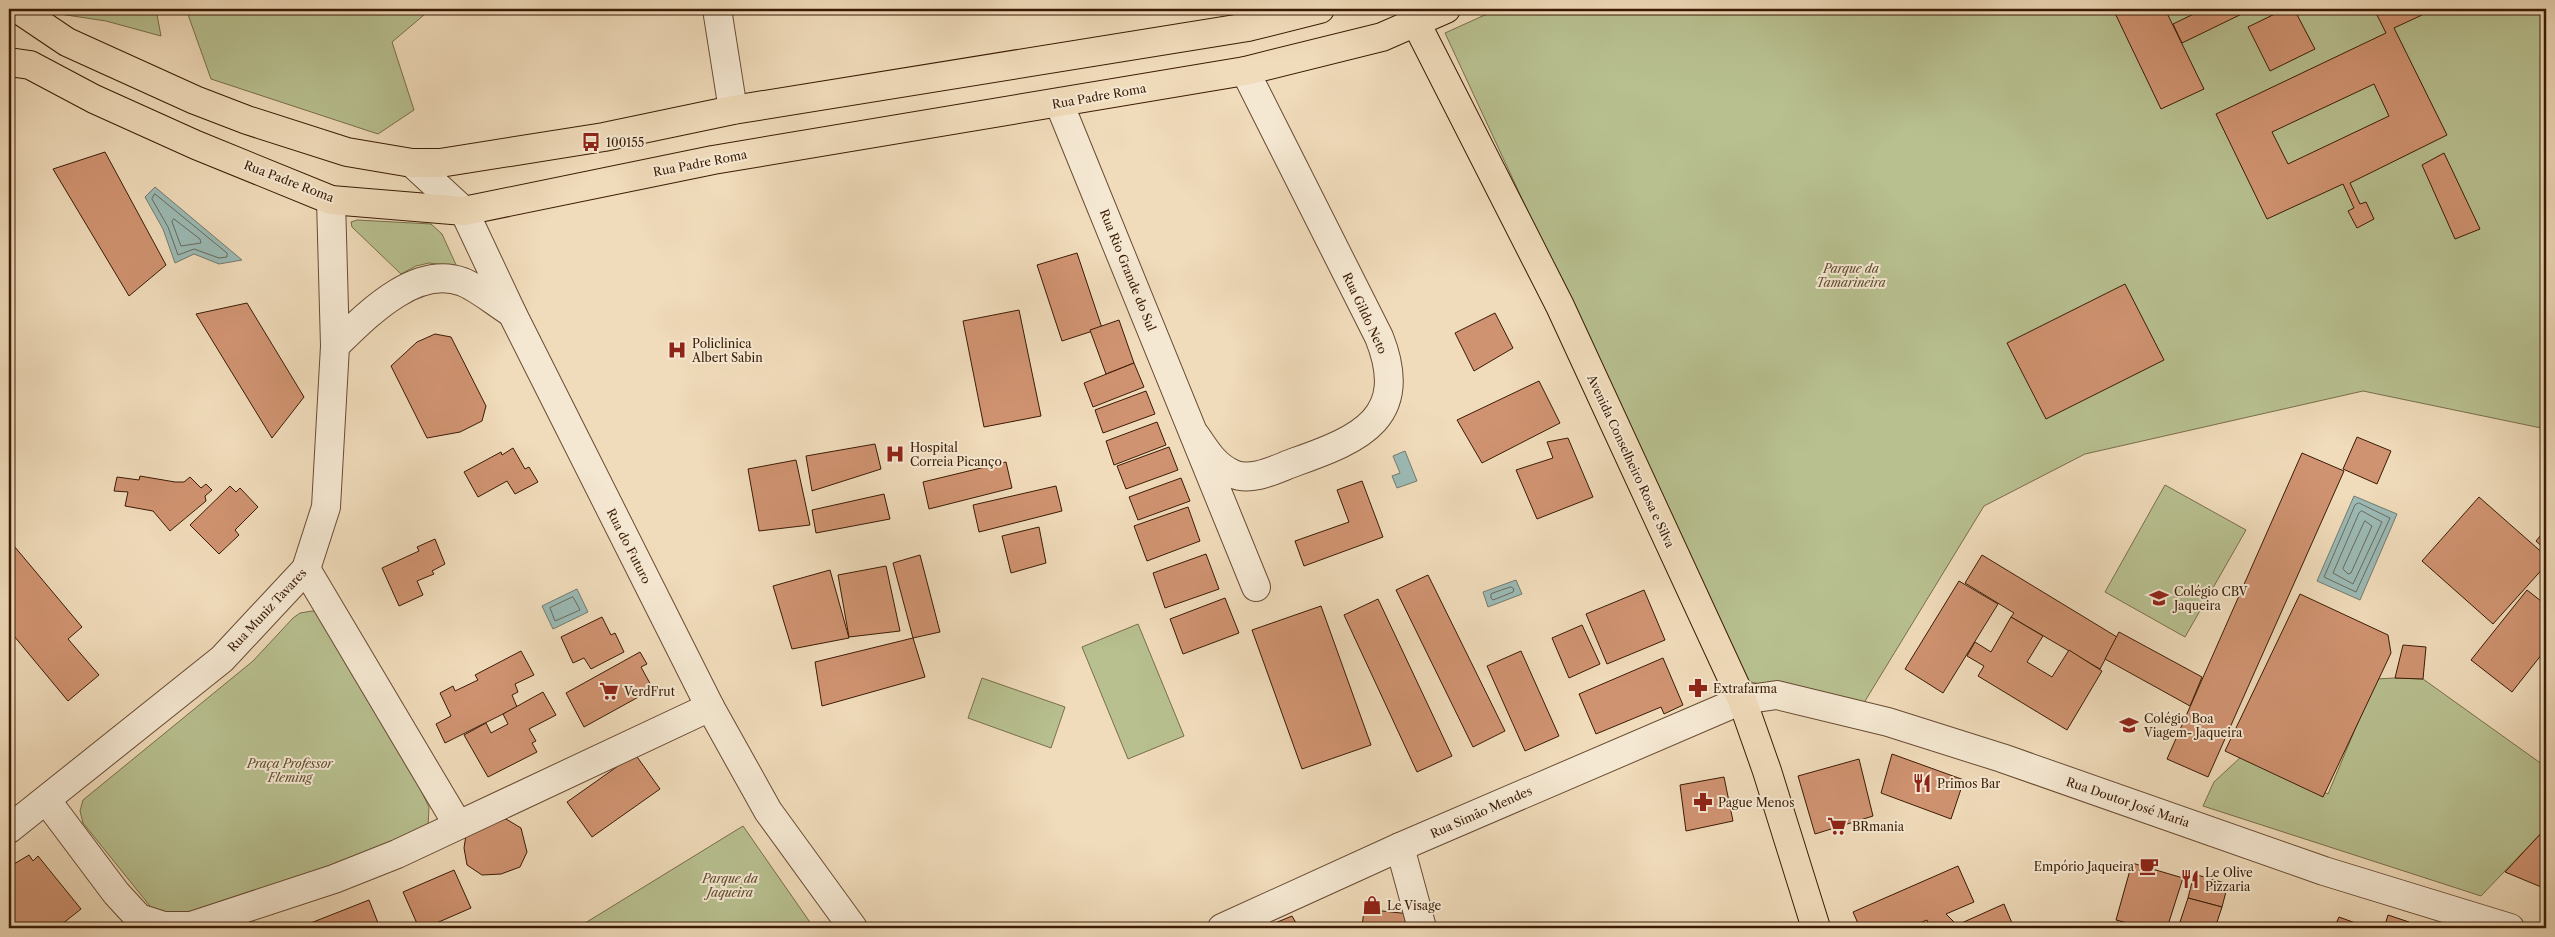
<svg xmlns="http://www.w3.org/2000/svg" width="2555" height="937" viewBox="0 0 2555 937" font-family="'Libre Caslon Text',serif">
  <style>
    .green { fill: #b8c090; stroke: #796e4a }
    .water { fill: #9bbab5; stroke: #747a6e }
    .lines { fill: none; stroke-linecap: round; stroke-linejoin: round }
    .shore { stroke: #6a6a5c; stroke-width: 1 }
    .building { fill: #d09371; stroke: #3a1b04; fill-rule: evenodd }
    .minor-casing { stroke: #684b32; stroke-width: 30 }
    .major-casing { stroke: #3a1b04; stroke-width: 30 }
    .minor { stroke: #f5e8d2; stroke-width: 28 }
    .major { stroke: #f0dbba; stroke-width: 28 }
    .labels { text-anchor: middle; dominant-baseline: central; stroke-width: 4; stroke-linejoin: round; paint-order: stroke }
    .street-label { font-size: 12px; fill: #3a1b04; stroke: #f5e8d2 }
    .poi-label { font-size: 12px; fill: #3a1b04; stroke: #f5e8d2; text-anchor: start }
    .park-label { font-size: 12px; font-style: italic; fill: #604d2e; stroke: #f5e8d2 }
  </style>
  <rect width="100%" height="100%" fill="#f0dbba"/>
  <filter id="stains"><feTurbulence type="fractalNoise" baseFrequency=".004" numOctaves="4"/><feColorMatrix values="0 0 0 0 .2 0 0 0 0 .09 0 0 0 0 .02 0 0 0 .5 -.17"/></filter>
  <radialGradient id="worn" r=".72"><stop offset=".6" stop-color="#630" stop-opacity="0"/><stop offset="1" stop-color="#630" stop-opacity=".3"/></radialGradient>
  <g class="green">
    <polygon points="51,9 156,9 161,36 106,21 53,13"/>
    <polygon points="186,9 431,9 392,42 414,110 378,134 211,79"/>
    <polygon points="1498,9 2546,9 2546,429 2363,391 2085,454 1984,506 1862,706 1746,681 1445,33"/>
    <polygon points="357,220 431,224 442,234 457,267 429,263 416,266 401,274 352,227 351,222"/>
    <polygon points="2165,485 2246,530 2185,637 2105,592"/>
    <polygon points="312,611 318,612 410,768 429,807 428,827 420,835 185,917 154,911 83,823 80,811 83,800 253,661 293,618 300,613"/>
    <polygon points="1138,624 1184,736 1128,759 1082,647"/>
    <polygon points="982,678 1065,707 1051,748 968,718"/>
    <polygon points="2395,678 2423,679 2546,767 2546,828 2481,896 2203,806 2214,782 2242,756 2328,794 2376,679"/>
    <polygon points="743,826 814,928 577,928"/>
  </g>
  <g class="water">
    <polygon points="155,187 242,260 219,264 194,254 175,263 163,229 145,197"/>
    <polygon points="1405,451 1417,481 1397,488 1392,476 1400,473 1393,456"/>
    <polygon points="2354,496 2397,514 2360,600 2317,581"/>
    <polygon points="1516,580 1522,594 1488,607 1483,592"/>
    <polygon points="577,589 588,612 553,629 542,606"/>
  </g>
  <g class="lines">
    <g class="shore">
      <polygon points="155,194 227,253 227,257 219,258 194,249 178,255 168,227 152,199"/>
      <polygon points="174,219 200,239 201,243 181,246 172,222"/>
      <polygon points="2359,503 2390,518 2356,592 2324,577 2355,505"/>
      <polygon points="2362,511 2382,522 2353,584 2333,573 2359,513"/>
      <polygon points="2365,521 2372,526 2351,573 2348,574 2343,569"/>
      <polygon points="1511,587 1514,589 1513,592 1493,600 1491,598 1491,594"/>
      <polygon points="573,597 580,610 555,621 550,608"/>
    </g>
  </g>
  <g class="building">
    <polygon points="2113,9 2165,9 2204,89 2161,109"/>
    <polygon points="2204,9 2252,9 2182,43 2173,24"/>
    <polygon points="2285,9 2294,9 2315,49 2270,71 2248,27"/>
    <path d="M2374,9H2420L2422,15L2394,28L2447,135L2350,183L2360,204L2366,202L2374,219L2357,228L2348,211L2354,208L2343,184L2267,219L2216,114L2386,33ZM2374,84L2389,116L2288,164L2272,132Z"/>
    <polygon points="105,152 166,265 129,296 53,169"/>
    <polygon points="2444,153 2480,229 2455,239 2422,165"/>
    <polygon points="1077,253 1102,328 1062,341 1037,265"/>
    <polygon points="2125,284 2164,360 2046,419 2007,343"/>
    <polygon points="247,303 304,397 272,438 196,314"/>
    <polygon points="1019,310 1041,416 984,427 963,321"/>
    <polygon points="1495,313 1513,348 1474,371 1455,333"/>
    <polygon points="1119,320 1134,363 1106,374 1090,330"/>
    <polygon points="435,334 451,337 486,406 482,421 460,432 427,438 391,366 417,342"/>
    <polygon points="1134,363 1144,387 1093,407 1084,383"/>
    <polygon points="1539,381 1560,423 1482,463 1457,420"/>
    <polygon points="1146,391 1155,414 1103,433 1095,410"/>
    <polygon points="1157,422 1166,445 1114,465 1106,441"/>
    <polygon points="2357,437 2391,451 2377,484 2343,469"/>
    <polygon points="1568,438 1593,497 1537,519 1516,470 1553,458 1547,442"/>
    <polygon points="875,444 881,469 812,491 806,456"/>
    <polygon points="1169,447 1178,470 1126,489 1117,466"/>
    <polygon points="513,448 525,469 529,467 538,482 515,494 507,481 478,497 464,472 501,452 502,455"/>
    <polygon points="2302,453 2344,471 2208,777 2167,759"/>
    <polygon points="796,460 810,525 759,531 748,469"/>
    <polygon points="1006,462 1012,488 929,509 923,482"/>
    <polygon points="140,476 175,482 184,482 190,477 201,488 206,484 212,490 205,496 206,501 170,531 153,511 125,506 128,492 114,491 117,477 139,480"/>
    <polygon points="1181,478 1190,501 1138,520 1129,497"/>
    <polygon points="1362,481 1383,537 1304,566 1295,541 1349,522 1337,490"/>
    <polygon points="230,486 236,492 240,488 258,507 235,530 239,535 219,554 190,525"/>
    <polygon points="1056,486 1062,511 979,532 973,505"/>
    <polygon points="884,494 890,519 816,533 812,510"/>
    <polygon points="2479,497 2546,556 2546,565 2493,624 2422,561"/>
    <polygon points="1188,507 1200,541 1147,561 1134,526"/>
    <polygon points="1039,527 1046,563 1011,573 1002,536"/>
    <polygon points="2546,529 2546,550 2536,541"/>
    <polygon points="435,539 445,564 432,571 434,574 417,581 423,595 399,606 382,568 419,551 417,547"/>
    <polygon points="9,540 82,627 68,639 99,675 68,701 9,630"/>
    <polygon points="1206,554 1219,589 1165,608 1153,573"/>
    <polygon points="920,555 940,632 913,638 893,563"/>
    <polygon points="1982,555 2117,637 2100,669 2011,617 2014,613 1965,583"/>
    <polygon points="886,566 900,631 849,637 838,575"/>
    <polygon points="830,570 849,638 792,649 773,586"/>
    <polygon points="1428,575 1505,731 1473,747 1396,590"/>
    <polygon points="1959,581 1998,604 1943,693 1905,669"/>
    <polygon points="1644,590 1665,640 1607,664 1586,614"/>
    <polygon points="2527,590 2546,605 2546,649 2512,692 2471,660"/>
    <polygon points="2300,594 2388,635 2391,653 2323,797 2225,751"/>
    <polygon points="1225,598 1239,633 1183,654 1170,619"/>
    <polygon points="1378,599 1452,756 1417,772 1344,615"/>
    <polygon points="1321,606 1371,745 1302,769 1252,630"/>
    <polygon points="602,617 611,635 615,633 624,652 591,669 584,658 573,663 561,637"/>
    <polygon points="2011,617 2043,636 2027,662 2052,677 2069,650 2102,671 2067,730 1978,676 1984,666 1967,656 1975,642 1991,652"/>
    <polygon points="1582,625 1600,664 1569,678 1552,638"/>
    <polygon points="2119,632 2202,677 2190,706 2105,659"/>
    <polygon points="913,638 925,677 822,706 815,662"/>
    <polygon points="2403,645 2426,647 2423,679 2395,678"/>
    <polygon points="521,651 534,675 515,684 518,692 512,695 517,707 445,743 436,724 451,716 440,693 453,686 455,691 478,680 475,675"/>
    <polygon points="1521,651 1559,736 1525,751 1487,666"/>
    <polygon points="640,652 647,664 641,667 653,689 584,727 566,693"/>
    <polygon points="1663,658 1683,705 1664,714 1661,707 1596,734 1579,694"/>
    <polygon points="543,692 556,715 529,729 536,741 532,743 537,752 488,777 464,735 486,723 491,733 508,724 503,714"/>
    <polygon points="635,754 660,789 592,837 567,802"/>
    <polygon points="1892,754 1964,780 1951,819 1881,793"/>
    <polygon points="1859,759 1873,816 1815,834 1798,776"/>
    <polygon points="1724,777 1733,821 1686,831 1680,785"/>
    <polygon points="506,819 521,828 527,852 520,867 501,874 482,875 467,865 464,848 466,835 477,827"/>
    <polygon points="2546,828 2546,889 2505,872"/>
    <polygon points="29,855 33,861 38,856 81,909 57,928 9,928 9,867"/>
    <polygon points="2132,863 2183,878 2167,928 2146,928 2116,920"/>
    <polygon points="1958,866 1974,902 1946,914 1957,925 2004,904 2014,928 1930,928 1927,920 1907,928 1860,928 1853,912"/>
    <polygon points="454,870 471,908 425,928 419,928 403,892"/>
    <polygon points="2194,874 2228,884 2222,907 2188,898"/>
    <polygon points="2188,898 2222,907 2215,928 2178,928"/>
    <polygon points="369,900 380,928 298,928"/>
    <polygon points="1364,909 1410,914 1411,928 1362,928"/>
    <polygon points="2388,915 2409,922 2407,928 2384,928"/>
    <polygon points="1292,916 1299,928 1263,928"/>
    <polygon points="2339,917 2369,928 2334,928"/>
  </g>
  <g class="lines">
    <g class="minor-casing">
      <g id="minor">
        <polyline points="717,9 733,110"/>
        <polyline points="1059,103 1256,587"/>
        <polyline points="412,163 464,211 512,313 710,707 768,811 853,928"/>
        <path d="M335,346C366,316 415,264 463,282C480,289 497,304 512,313"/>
        <path d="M1196,436C1206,451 1215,466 1233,474C1252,482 1276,469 1295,462C1361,439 1411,417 1379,337L1245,71"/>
        <polyline points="306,569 458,825"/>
        <polyline points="47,801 116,893 139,918 164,926 191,926 334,879 397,854 710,707"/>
        <polyline points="9,829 222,659 306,569 326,507 335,346 331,200"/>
        <polyline points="1400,847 1422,928"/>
        <polyline points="1222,928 1400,847 1742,700 1777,695 1888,722 2002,758 2324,871 2510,928"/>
      </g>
    </g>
    <g class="major-casing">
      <g id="major">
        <polyline points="18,9 67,42 195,100 247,120 347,152 412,163 440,163 604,137 733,110 1248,27 1320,9"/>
        <polyline points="1409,9 1560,306 1742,700 1767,771 1816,928"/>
        <polyline points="9,62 30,65 94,99 196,145 331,200 464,211 713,160 1245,71 1382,37 1446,9"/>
      </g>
    </g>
    <use href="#minor" class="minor"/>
    <use href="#major" class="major"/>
  </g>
  <defs>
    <g id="bus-bare" transform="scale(1.5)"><path d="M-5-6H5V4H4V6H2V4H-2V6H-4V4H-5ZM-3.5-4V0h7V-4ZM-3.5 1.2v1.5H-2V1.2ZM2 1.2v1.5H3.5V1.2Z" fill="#8f2418" stroke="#f5e8d2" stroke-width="2.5" paint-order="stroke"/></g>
    <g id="hospital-bare" transform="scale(1.5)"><path d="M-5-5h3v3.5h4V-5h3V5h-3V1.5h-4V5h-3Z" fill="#8f2418" stroke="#f5e8d2" stroke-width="2.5" paint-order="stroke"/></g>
    <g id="school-bare" transform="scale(1.5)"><path d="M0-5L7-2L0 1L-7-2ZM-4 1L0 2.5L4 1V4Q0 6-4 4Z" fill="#8f2418" stroke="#f5e8d2" stroke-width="2.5" paint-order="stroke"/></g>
    <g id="pharmacy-bare" transform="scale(1.5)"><path d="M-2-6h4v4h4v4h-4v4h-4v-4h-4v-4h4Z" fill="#8f2418" stroke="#f5e8d2" stroke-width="2.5" paint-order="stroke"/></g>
    <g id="supermarket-bare" transform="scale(1.5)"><path d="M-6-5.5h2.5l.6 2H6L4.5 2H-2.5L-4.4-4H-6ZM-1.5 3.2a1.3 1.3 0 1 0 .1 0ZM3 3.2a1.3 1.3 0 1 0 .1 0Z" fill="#8f2418" stroke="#f5e8d2" stroke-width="2.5" paint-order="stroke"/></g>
    <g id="restaurant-bare" transform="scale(1.5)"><path d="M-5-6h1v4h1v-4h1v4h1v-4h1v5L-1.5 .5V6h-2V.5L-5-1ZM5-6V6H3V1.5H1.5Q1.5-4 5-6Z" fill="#8f2418" stroke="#f5e8d2" stroke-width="2.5" paint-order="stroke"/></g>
    <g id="cafe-bare" transform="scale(1.5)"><path d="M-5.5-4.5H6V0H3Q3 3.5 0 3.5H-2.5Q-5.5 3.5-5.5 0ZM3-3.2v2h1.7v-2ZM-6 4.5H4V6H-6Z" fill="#8f2418" stroke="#f5e8d2" stroke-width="2.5" paint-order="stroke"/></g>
    <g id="shop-bare" transform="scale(1.5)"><path d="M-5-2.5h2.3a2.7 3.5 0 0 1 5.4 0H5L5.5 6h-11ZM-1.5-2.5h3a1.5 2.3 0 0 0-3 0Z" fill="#8f2418" stroke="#f5e8d2" stroke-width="2.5" paint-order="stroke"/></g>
  </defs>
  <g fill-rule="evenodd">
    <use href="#bus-bare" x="591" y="142"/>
    <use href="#hospital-bare" x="677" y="350"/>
    <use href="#hospital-bare" x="895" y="454"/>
    <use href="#school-bare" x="2159" y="598"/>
    <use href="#pharmacy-bare" x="1698" y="688"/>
    <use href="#supermarket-bare" x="609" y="691"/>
    <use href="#school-bare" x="2129" y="725"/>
    <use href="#restaurant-bare" x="1922" y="783"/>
    <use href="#pharmacy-bare" x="1703" y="802"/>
    <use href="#supermarket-bare" x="1837" y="826"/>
    <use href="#cafe-bare" x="2149" y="866"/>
    <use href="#restaurant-bare" x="2190" y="879"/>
    <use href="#shop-bare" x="1372" y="905"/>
  </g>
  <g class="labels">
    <g class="street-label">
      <text transform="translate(1099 96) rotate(-10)">Rua Padre Roma</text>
      <text transform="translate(700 163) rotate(-11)">Rua Padre Roma</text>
      <text transform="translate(289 181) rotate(21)">Rua Padre Roma</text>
      <text transform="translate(1128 270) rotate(68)">Rua Rio Grande do Sul</text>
      <text transform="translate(1365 313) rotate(65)">Rua Gildo Neto</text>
      <text transform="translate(1631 461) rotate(65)">Avenida Conselheiro Rosa e Silva</text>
      <text transform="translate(629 546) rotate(63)">Rua do Futuro</text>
      <text transform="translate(267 610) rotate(-47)">Rua Muniz Tavares</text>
      <text transform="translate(2128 802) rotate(19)">Rua Doutor José Maria</text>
      <text transform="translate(1481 812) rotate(-24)">Rua Simão Mendes</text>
    </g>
    <g class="poi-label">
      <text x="606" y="142">100155</text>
      <text x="692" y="343">Policlinica<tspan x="692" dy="14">Albert Sabin</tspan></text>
      <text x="910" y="447">Hospital<tspan x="910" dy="14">Correia Picanço</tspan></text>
      <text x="2174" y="591">Colégio CBV<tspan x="2174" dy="14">Jaqueira</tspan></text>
      <text x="1713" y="688">Extrafarma</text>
      <text x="624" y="691">VerdFrut</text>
      <text x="2144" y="718">Colégio Boa<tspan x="2144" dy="14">Viagem- Jaqueira</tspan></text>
      <text x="1937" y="783">Primos Bar</text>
      <text x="1718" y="802">Pague Menos</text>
      <text x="1852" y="826">BRmania</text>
      <text x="2134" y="866" text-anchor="end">Empório Jaqueira</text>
      <text x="2205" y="872">Le Olive<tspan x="2205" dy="14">Pizzaria</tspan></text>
      <text x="1387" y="905">Le Visage</text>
    </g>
    <g class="park-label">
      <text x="1851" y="268">Parque da<tspan x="1851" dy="14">Tamarineira</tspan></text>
      <text x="290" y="763">Praça Professor<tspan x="290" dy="14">Fleming</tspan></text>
      <text x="730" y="878">Parque da<tspan x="730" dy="14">Jaqueira</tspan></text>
    </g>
  </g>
  <rect width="2555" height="937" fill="none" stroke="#f0dbba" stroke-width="30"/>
  <rect x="10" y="10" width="2535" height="917" fill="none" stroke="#3a1b04" stroke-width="2.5"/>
  <rect x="15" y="15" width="2525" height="907" fill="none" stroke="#3a1b04"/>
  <rect width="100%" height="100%" filter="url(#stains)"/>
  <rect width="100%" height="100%" fill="url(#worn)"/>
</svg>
